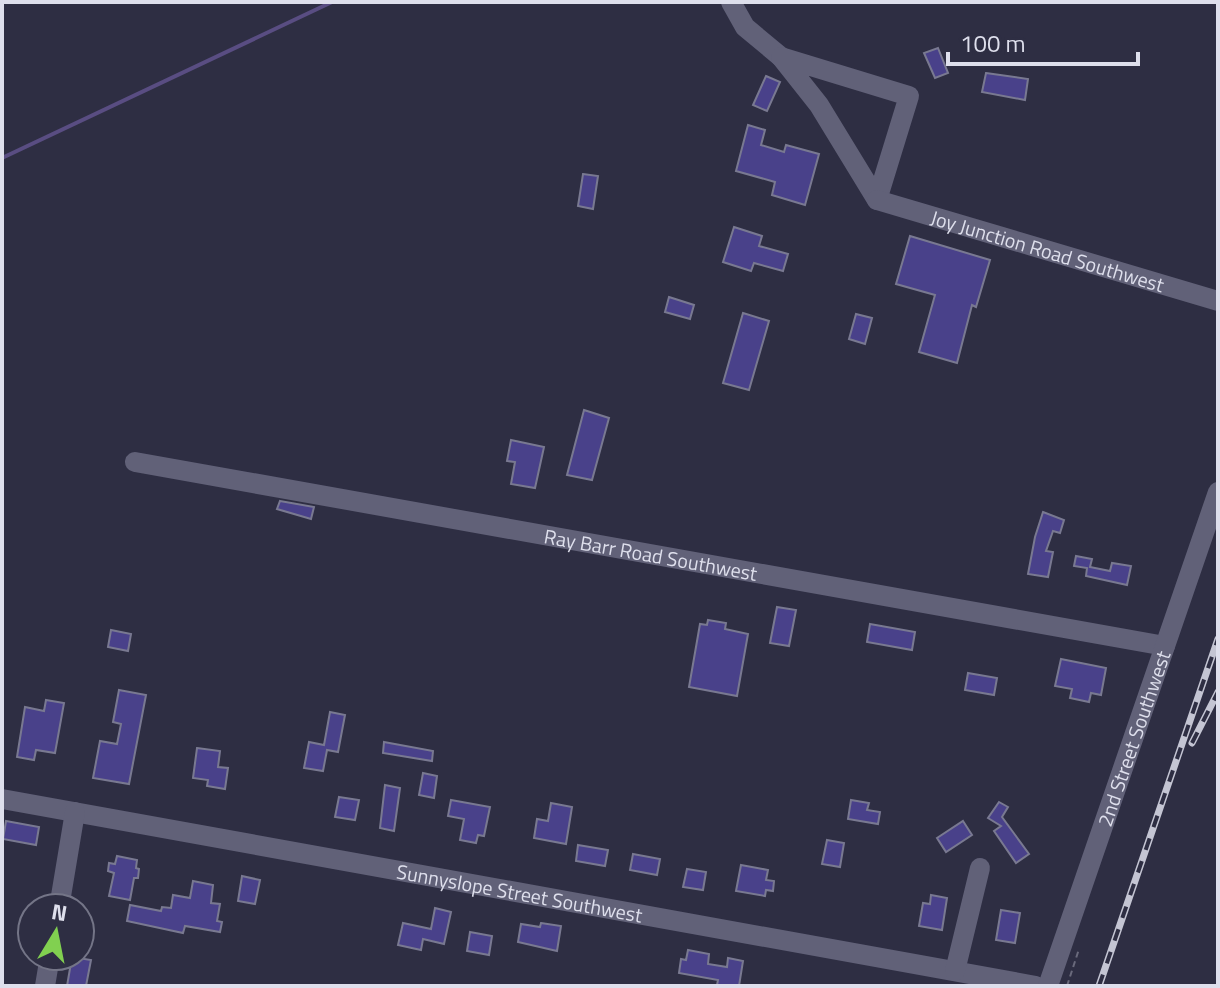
<svg xmlns="http://www.w3.org/2000/svg" width="1220" height="988" viewBox="0 0 1220 988" font-family="'Titillium Web',sans-serif">
  <style>
    .lines { fill: none; stroke-linecap: round; stroke-linejoin: round }
    .stream { stroke: #594d82; stroke-width: 4 }
    .building { fill: #49418a; stroke: #797991; stroke-width: 2 }
    .path { stroke: #6a6a7c; stroke-width: 2; stroke-dasharray: 6 4; stroke-linecap: butt }
    .minor { stroke: #616178; stroke-width: 20 }
    .rail-casing { stroke: #c4c5d3; stroke-width: 7 }
    .rail { stroke: #2e2e43; stroke-width: 4; stroke-dasharray: 12; stroke-linecap: butt }
    .labels { text-anchor: middle; dominant-baseline: central; stroke-width: 7; stroke-linejoin: round; paint-order: stroke }
    .street-label { font-size: 20px; fill: #dedfec; stroke: #2e2e43 }
  </style>
  <rect width="100%" height="100%" fill="#2e2e43"/>
  <g class="lines">
    <polyline class="stream" points="2,158 332,2"/>
  </g>
  <g class="building">
    <polygon points="938,48 948,73 935,78 924,53"/>
    <polygon points="986,73 1028,79 1025,100 982,92"/>
    <polygon points="766,76 780,82 767,111 753,105"/>
    <polygon points="748,125 765,130 761,145 784,152 786,145 819,154 805,205 772,195 775,182 736,171"/>
    <polygon points="583,174 598,176 593,209 578,206"/>
    <polygon points="734,227 762,236 759,246 788,254 783,271 754,263 751,271 723,262"/>
    <polygon points="910,236 990,260 976,307 972,305 957,363 919,352 935,295 896,284"/>
    <polygon points="669,297 694,305 690,319 665,312"/>
    <polygon points="743,313 769,321 749,390 723,383"/>
    <polygon points="856,314 872,318 865,344 849,339"/>
    <polygon points="584,410 609,418 592,480 567,475"/>
    <polygon points="511,440 544,447 535,488 511,484 515,462 507,461"/>
    <polygon points="280,501 314,507 311,519 277,509"/>
    <polygon points="1043,512 1064,520 1060,533 1053,531 1046,551 1053,552 1048,577 1028,574 1035,537"/>
    <polygon points="1076,556 1092,559 1090,567 1110,571 1112,563 1131,566 1127,585 1086,576 1087,568 1074,566"/>
    <polygon points="777,607 796,610 789,646 770,643"/>
    <polygon points="708,620 726,623 725,629 748,634 737,696 689,687 700,624 707,625"/>
    <polygon points="870,624 915,632 912,650 867,642"/>
    <polygon points="111,630 131,634 128,651 108,647"/>
    <polygon points="1061,659 1106,668 1101,695 1091,693 1089,702 1070,698 1072,689 1055,686"/>
    <polygon points="968,673 997,678 994,695 965,690"/>
    <polygon points="119,690 146,695 129,784 93,778 100,741 117,744 121,724 113,722"/>
    <polygon points="46,700 64,703 55,753 36,750 34,760 17,757 25,707 44,711"/>
    <polygon points="330,712 345,715 338,752 327,750 323,771 304,768 309,742 324,745"/>
    <polygon points="384,742 433,751 432,761 383,753"/>
    <polygon points="197,748 220,751 218,767 228,768 225,789 207,786 208,780 193,778"/>
    <polygon points="423,773 437,776 434,798 419,795"/>
    <polygon points="385,785 400,788 394,831 380,828"/>
    <polygon points="339,797 359,800 355,820 335,817"/>
    <polygon points="451,800 490,807 484,836 478,835 476,843 460,840 464,819 448,816"/>
    <polygon points="851,800 869,803 867,810 880,812 878,824 848,819"/>
    <polygon points="999,802 1008,807 1002,817 1029,854 1016,863 994,831 1001,826 988,818"/>
    <polygon points="551,803 572,807 566,844 534,838 537,819 548,821"/>
    <polygon points="6,821 39,827 36,845 3,839"/>
    <polygon points="963,821 972,835 946,852 937,838"/>
    <polygon points="827,840 844,843 840,867 822,864"/>
    <polygon points="578,845 608,850 605,866 576,861"/>
    <polygon points="633,854 660,859 657,875 630,870"/>
    <polygon points="117,856 137,860 136,868 139,869 138,878 134,878 130,900 109,896 114,873 108,871 109,863 115,864"/>
    <polygon points="741,865 768,870 766,880 774,881 773,891 766,890 765,896 736,891"/>
    <polygon points="687,869 706,872 703,890 683,887"/>
    <polygon points="242,876 260,880 255,904 238,901"/>
    <polygon points="193,881 213,885 211,903 220,904 217,921 222,922 220,932 185,926 183,933 127,921 130,905 161,911 162,907 171,908 173,895 190,898"/>
    <polygon points="931,895 947,898 942,930 919,926 923,903 930,904"/>
    <polygon points="435,908 451,912 444,944 423,939 421,950 398,945 403,923 431,929"/>
    <polygon points="1001,910 1020,913 1015,943 996,940"/>
    <polygon points="541,923 561,926 557,951 518,942 521,924 540,927"/>
    <polygon points="470,932 492,936 489,955 467,951"/>
    <polygon points="688,950 709,954 708,964 727,967 728,958 743,961 739,986 717,985 718,980 679,973 681,959 686,960"/>
    <polygon points="72,957 91,960 86,986 67,986"/>
  </g>
  <g class="lines">
    <polyline class="path" points="1067,986 1079,949"/>
    <g class="minor">
      <polyline points="731,2 745,27 781,57"/>
      <polygon points="781,57 909,96 877,200 819,105"/>
      <path id="s1" d="M877,200L1218,301"/>
      <path id="s2" d="M135,462L1165,646"/>
      <path id="s3" d="M2,799L1036,986"/>
      <polyline points="59,908 75,812"/>
      <polyline points="955,971 980,868"/>
      <polyline points="45,986 50,956"/>
      <path id="s4" d="M1048,986L1218,492"/>
    </g>
    <g class="rail-casing">
      <g id="rail">
        <polyline points="1192,743 1218,692"/>
        <polyline points="1099,986 1218,639"/>
      </g>
    </g>
    <use href="#rail" class="rail"/>
  </g>
  <g class="labels">
    <g class="street-label">
      <text stroke="none"><textPath href="#s1" startOffset="178">Joy Junction Road Southwest</textPath></text>
      <text stroke="none"><textPath href="#s2" startOffset="524">Ray Barr Road Southwest</textPath></text>
      <text stroke="none"><textPath href="#s4" startOffset="262">2nd Street Southwest</textPath></text>
      <text stroke="none"><textPath href="#s3" startOffset="526">Sunnyslope Street Southwest</textPath></text>
    </g>
  </g>
  <rect width="1220" height="988" fill="none" stroke="#dedfec" stroke-width="8"/>
  <g transform="translate(56 932) rotate(10)"><circle r="38" fill="#2e2e43" stroke="#747587" stroke-width="2"/>
  <path d="M0-6L14 30L0 20L-14 30Z" fill="#81d050"/>
  <text y="-12" font-size="22" font-weight="bold" text-anchor="middle" fill="#dedfec">N</text>
  </g>
  <path d="M948 52v12h190v-12" fill="none" stroke="#dedfec" stroke-width="4"/>
  <text x="960" y="52" font-size="24" fill="#dedfec" stroke="#2e2e43" stroke-width="6" paint-order="stroke">100 m</text>
</svg>
